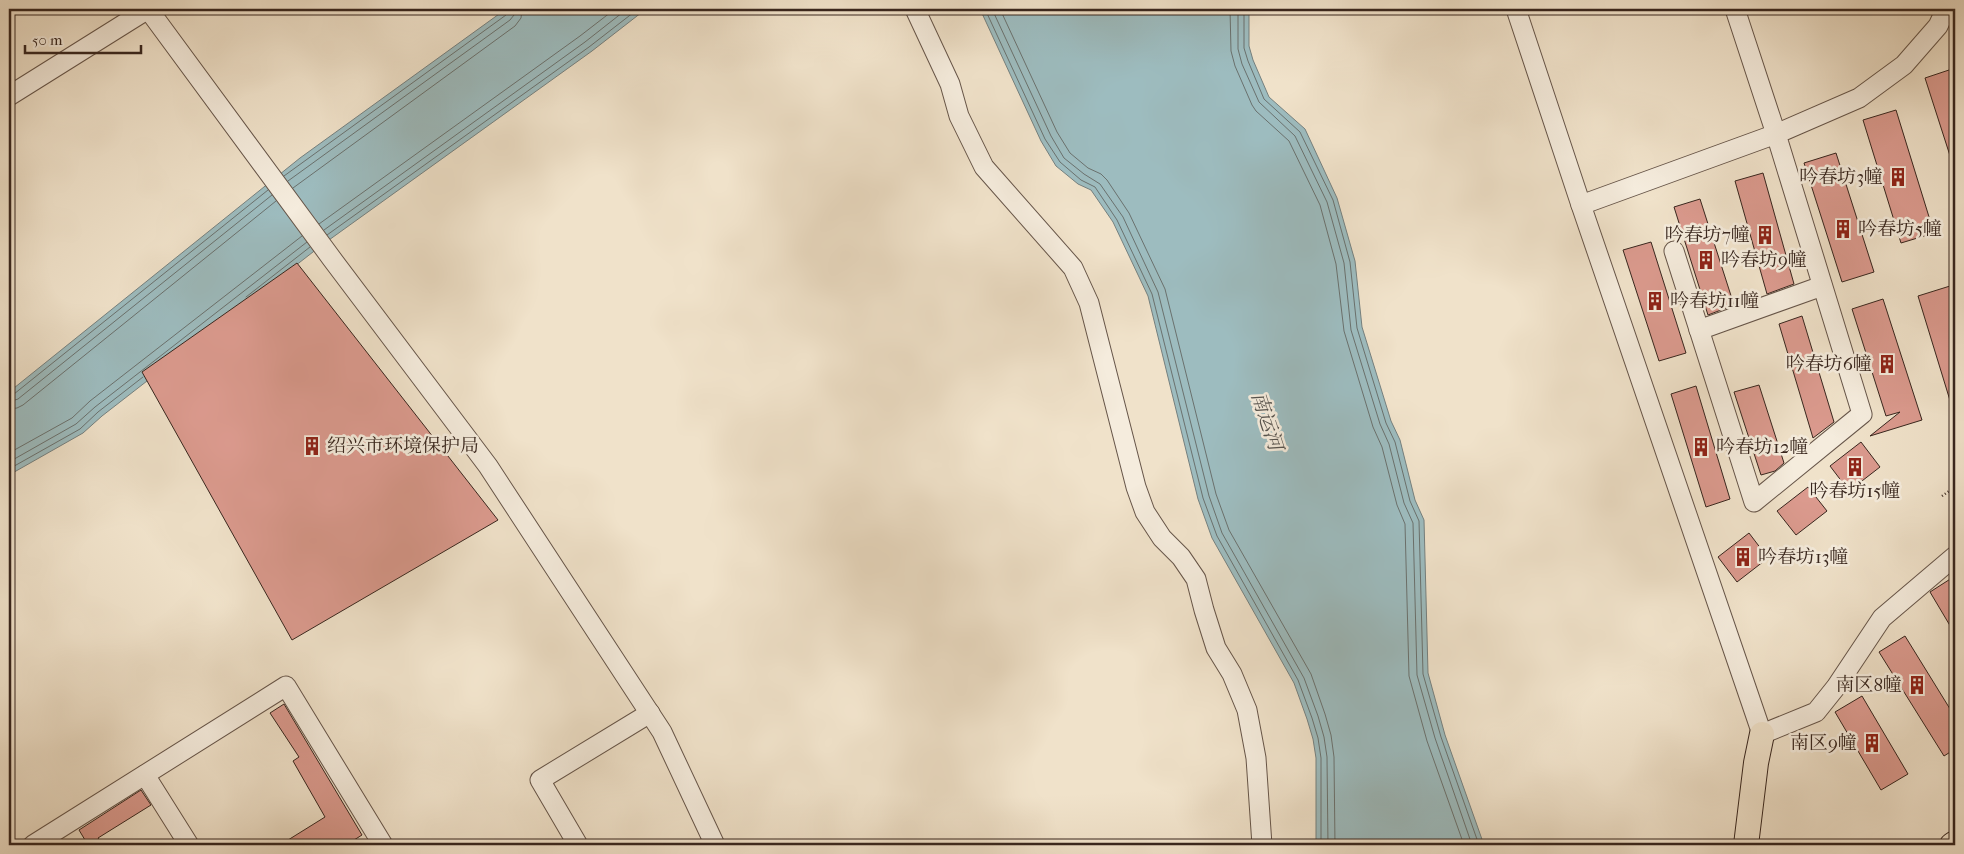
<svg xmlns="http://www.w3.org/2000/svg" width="1964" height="854" viewBox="0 0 1964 854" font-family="'IM FELL French Canon','Noto Serif SC',serif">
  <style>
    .water { fill: #9dbcbf; stroke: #75807f }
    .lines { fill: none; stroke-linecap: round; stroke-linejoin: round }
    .shore { stroke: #6a716e; stroke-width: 1 }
    .building { fill: #db9a8e; stroke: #38261e }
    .minor-casing { stroke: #665549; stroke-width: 21 }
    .major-casing { stroke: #38261e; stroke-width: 26 }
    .path { stroke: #38261e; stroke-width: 2.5; stroke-dasharray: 1 2.5; stroke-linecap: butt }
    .minor { stroke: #f5ecdd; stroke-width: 19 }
    .major { stroke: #f0e2ca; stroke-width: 24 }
    .labels { text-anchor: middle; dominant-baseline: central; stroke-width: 5; stroke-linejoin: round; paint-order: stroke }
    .poi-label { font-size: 19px; fill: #38261e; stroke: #f5ecdd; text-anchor: start }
    .water-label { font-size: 20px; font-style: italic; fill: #56534e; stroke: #f5ecdd }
  </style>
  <rect width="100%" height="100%" fill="#f0e2ca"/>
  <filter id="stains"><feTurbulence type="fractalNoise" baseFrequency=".004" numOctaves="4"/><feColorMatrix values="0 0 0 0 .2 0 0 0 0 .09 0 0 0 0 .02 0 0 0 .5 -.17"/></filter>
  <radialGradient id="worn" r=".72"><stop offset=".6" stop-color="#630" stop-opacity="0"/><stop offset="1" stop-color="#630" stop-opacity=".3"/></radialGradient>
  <g class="water">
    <polygon points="506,9 646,9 592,51 322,245 102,416 83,433 9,475 9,392 300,158"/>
    <polygon points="980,9 1249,9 1249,46 1253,60 1269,97 1305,129 1337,198 1355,261 1362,327 1391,421 1400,440 1415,500 1424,520 1428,673 1445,735 1484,845 1316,845 1316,758 1313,739 1307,719 1294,683 1212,538 1198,499 1148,296 1113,222 1091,190 1078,184 1056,166 1041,141"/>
  </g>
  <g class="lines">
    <g class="shore">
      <polyline points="985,9 1045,139 1060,162 1081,180 1095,187 1117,220 1152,294 1203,498 1217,536 1298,680 1312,718 1318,738 1321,758 1321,845"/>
      <polyline points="992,9 1051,136 1064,158 1084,174 1100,184 1123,217 1158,292 1209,496 1222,533 1304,678 1318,716 1324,737 1327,757 1328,845"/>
      <polyline points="1000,9 1057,132 1070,153 1088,168 1101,174 1107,180 1129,213 1165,289 1216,494 1229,530 1311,674 1325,714 1331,735 1334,757 1335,845"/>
      <polyline points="1230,9 1231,51 1235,66 1252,105 1256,111 1289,141 1320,205 1336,264 1344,331 1373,427 1382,447 1397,505 1405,524 1409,676 1427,741 1464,845"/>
      <polyline points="1238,9 1238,49 1242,64 1259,102 1295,136 1327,202 1344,263 1351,330 1380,424 1389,444 1404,503 1413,523 1417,675 1435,738 1472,845"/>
      <polyline points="1244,9 1244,48 1248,61 1264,99 1300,132 1333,200 1350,262 1357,328 1386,423 1395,442 1410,501 1419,521 1423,674 1441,737 1479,845"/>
      <polyline points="284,176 506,15 508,9"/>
      <polyline points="288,181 510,20 514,15 515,9"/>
      <polyline points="293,188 515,26 521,18 522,9"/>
      <polyline points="319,224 580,36 615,9"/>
      <polyline points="324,230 585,42 627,9"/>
      <polyline points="327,235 589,47 638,9"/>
      <polyline points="246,297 310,247"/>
      <polyline points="9,396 14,394 268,190"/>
      <polyline points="9,402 18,399 272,195"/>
      <polyline points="9,409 17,408 23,405 276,201"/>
      <polyline points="9,453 72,418 90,401 302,236"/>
      <polyline points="9,462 76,424 95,407 307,242"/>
      <polyline points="9,469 80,429 98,412 143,377"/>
    </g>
  </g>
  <g class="building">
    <polygon points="1955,68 1955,164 1953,165 1925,78"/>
    <polygon points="1896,110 1934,233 1901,243 1863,120"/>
    <polygon points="1836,153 1874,272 1842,282 1804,163"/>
    <polygon points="1763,173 1794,284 1767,294 1735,181"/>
    <polygon points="1700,199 1734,305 1708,315 1674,207"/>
    <polygon points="1651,242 1686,353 1659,361 1623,250"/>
    <polygon points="297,263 498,520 292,640 142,372"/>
    <polygon points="1950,286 1955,304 1955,406 1952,407 1918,296"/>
    <polygon points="1883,299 1922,420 1870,436 1900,412 1886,416 1852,309"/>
    <polygon points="1802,316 1834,422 1813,438 1779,324"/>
    <polygon points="1759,385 1784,463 1775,471 1761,475 1734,392"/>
    <polygon points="1696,386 1730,499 1706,507 1671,394"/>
    <polygon points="1861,442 1880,467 1849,491 1830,466"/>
    <polygon points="1808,487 1827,511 1796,535 1777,511"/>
    <polygon points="1749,533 1768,558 1737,582 1718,557"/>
    <polygon points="1955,576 1955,634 1930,592"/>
    <polygon points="1905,636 1955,717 1955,749 1944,756 1879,652"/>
    <polygon points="1862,696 1908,774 1881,790 1835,712"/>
    <polygon points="284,704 362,835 346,845 280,845 325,817 293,761 299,757 270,713"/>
    <polygon points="141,790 151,805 98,838 103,845 88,845 79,830"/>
  </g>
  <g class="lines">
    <g class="minor-casing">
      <g id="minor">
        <polyline points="148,9 332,259 488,466 662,732 715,845"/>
        <polyline points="915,9 950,84 959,116 984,167 1073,268 1089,303 1136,487 1145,512 1162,538 1181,557 1196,579 1204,610 1216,648 1232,674 1247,710 1256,758 1262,845"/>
        <polyline points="1516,9 1581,205 1762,734 1816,712 1836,687 1882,618 1955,556"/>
        <polyline points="9,96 148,9"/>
        <polyline points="1581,205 1776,134 1735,9"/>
        <polyline points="1674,251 1754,502 1862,414 1776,134 1859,98 1904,65 1938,26 1946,9"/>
        <polyline points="1699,330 1822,286"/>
        <polyline points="145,775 189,845"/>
        <polyline points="33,845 286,686 383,845"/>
        <polyline points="578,845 540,780 650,713"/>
      </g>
    </g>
    <g class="major-casing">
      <g id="major">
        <polyline points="1746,845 1756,763 1762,734"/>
        <polyline points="1952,845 1955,843"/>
      </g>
    </g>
    <polyline class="path" points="1942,496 1955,487"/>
    <use href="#minor" class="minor"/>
    <use href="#major" class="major"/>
  </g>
  <defs>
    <g id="building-bare" transform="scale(1.5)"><path d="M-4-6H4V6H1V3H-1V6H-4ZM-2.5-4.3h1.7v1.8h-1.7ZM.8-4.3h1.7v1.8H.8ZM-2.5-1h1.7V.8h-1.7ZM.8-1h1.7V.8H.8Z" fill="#8f2418" stroke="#f5ecdd" stroke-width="2.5" paint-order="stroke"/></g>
  </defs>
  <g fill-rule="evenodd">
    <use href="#building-bare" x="1898" y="177"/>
    <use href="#building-bare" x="1843" y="229"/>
    <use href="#building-bare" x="1765" y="235"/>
    <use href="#building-bare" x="1706" y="260"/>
    <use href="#building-bare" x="1655" y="301"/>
    <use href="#building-bare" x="1887" y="364"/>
    <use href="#building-bare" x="312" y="446"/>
    <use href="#building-bare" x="1701" y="447"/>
    <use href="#building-bare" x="1855" y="467"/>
    <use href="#building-bare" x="1743" y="557"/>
    <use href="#building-bare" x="1917" y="685"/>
    <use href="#building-bare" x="1872" y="743"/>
  </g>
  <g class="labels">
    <g class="poi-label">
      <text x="1883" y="177" text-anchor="end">吟春坊3幢</text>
      <text x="1858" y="229">吟春坊5幢</text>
      <text x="1750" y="235" text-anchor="end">吟春坊7幢</text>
      <text x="1721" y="260">吟春坊9幢</text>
      <text x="1670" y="301">吟春坊11幢</text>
      <text x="1872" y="364" text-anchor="end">吟春坊6幢</text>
      <text x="327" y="446">绍兴市环境保护局</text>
      <text x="1716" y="447">吟春坊12幢</text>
      <text x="1855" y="491" text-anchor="middle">吟春坊15幢</text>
      <text x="1758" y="557">吟春坊13幢</text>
      <text x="1902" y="685" text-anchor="end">南区8幢</text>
      <text x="1857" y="743" text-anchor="end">南区9幢</text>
    </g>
    <g class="water-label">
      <text transform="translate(1267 421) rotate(72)">南运河</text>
    </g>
  </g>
  <rect width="1964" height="854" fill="none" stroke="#f0e2ca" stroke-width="30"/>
  <rect x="10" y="10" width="1944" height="834" fill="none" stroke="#38261e" stroke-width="2.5"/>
  <rect x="15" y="15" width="1934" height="824" fill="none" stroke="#38261e"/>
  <path d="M25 45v8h116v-8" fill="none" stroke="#38261e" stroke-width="2.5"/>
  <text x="32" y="45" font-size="15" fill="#38261e" stroke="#f5ecdd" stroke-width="4" paint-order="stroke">50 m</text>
  <rect width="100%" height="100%" filter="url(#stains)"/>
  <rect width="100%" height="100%" fill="url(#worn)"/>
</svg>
